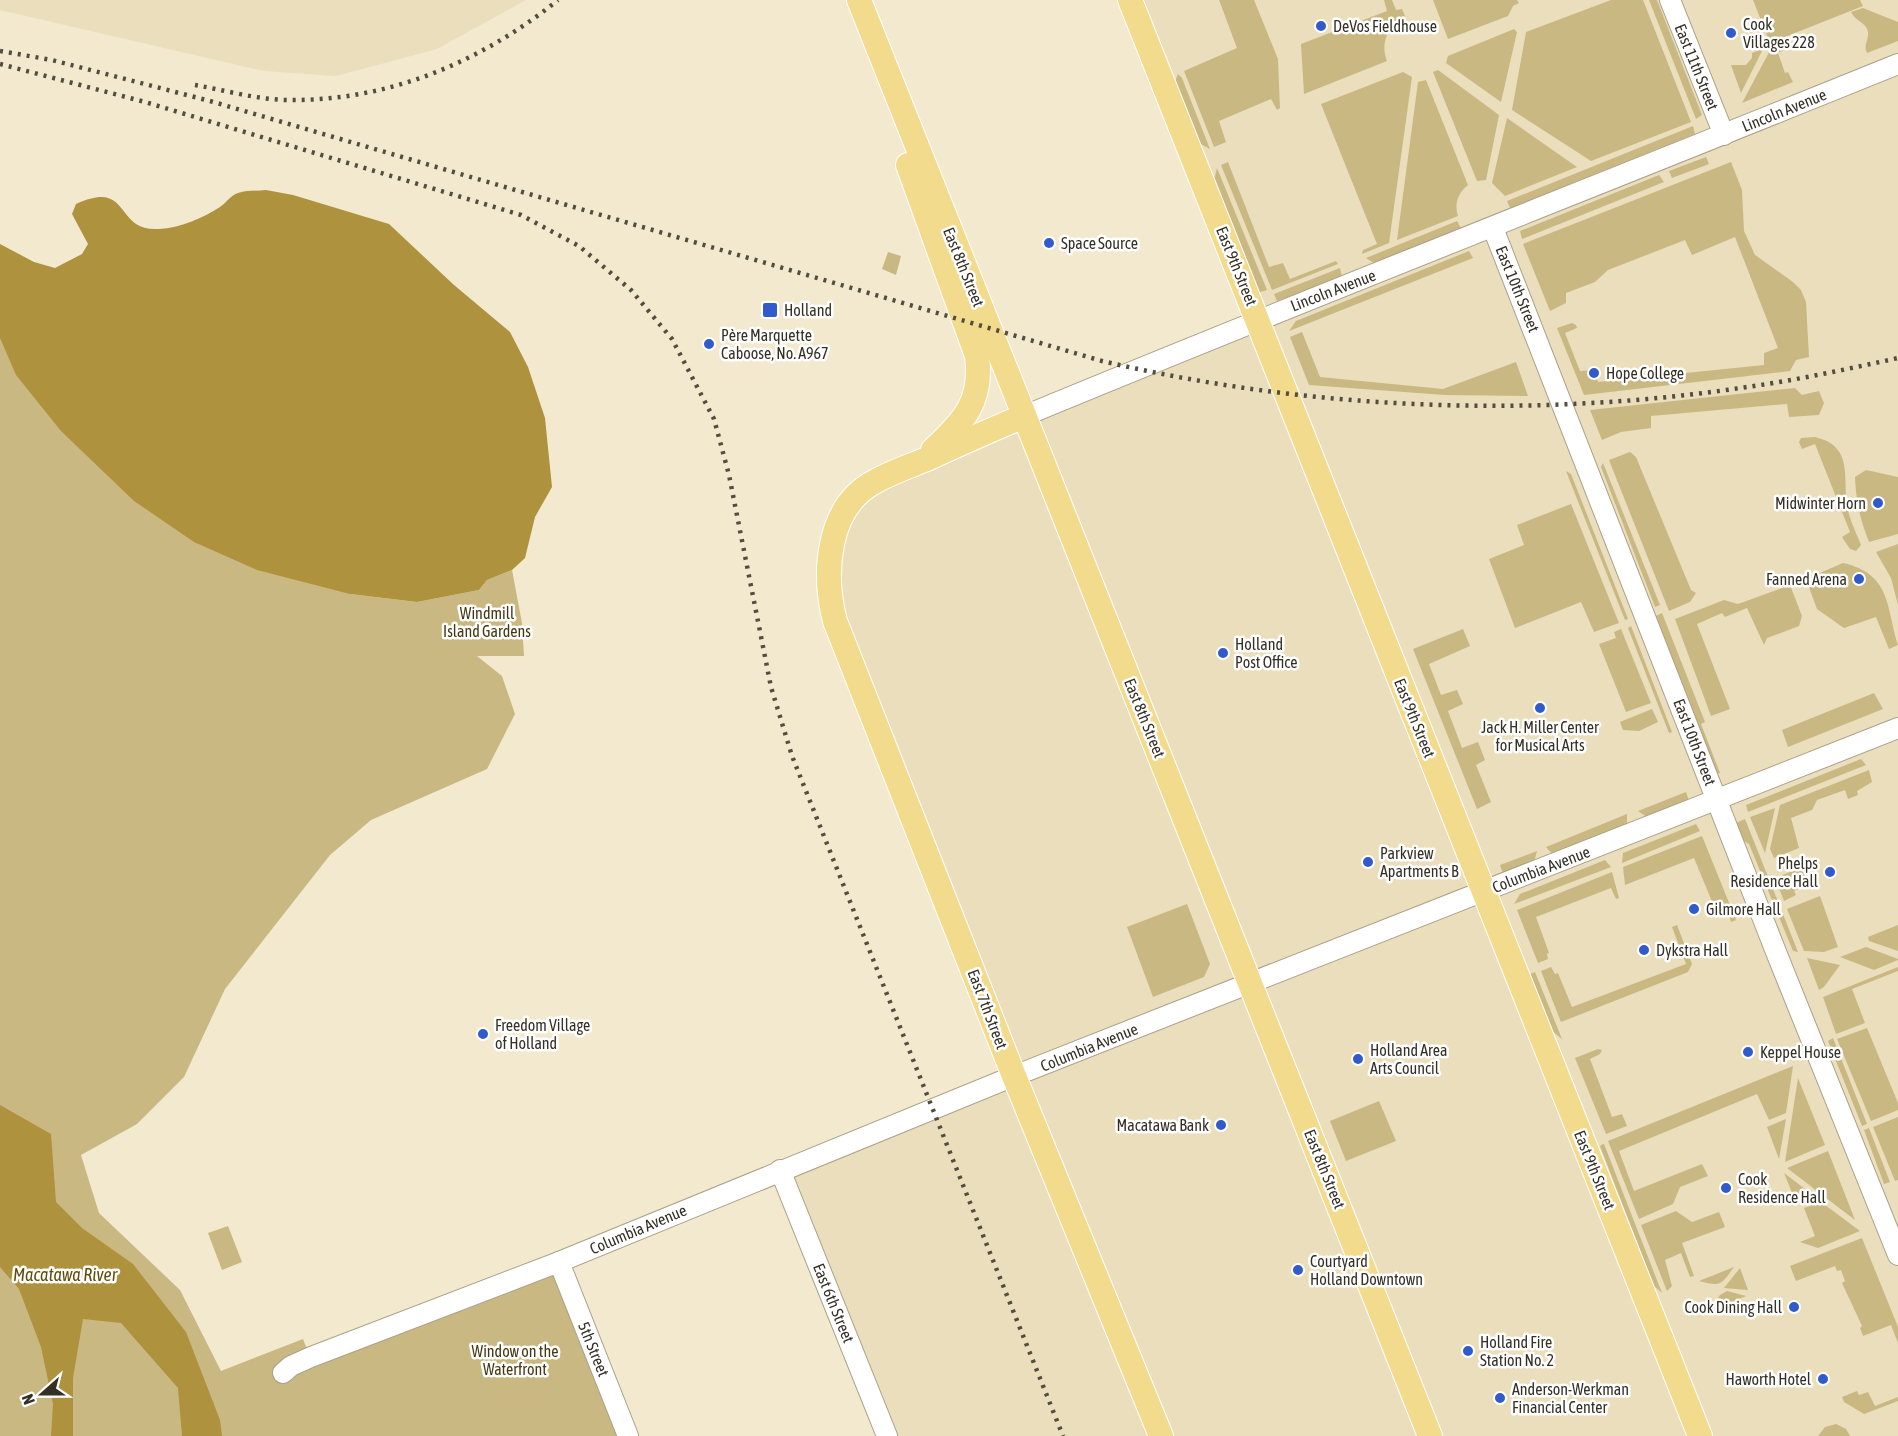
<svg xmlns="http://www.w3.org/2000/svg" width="1898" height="1436" viewBox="0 0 1898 1436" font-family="'Asap Condensed',sans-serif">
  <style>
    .built { fill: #eadebc }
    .green { fill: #cab883 }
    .water { fill: #ae923d }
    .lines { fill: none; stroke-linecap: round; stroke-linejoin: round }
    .minor-casing { stroke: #aaa188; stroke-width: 22 }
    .major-casing { stroke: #fff; stroke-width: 26 }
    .minor { stroke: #fff; stroke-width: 20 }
    .major { stroke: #f3db8d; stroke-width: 24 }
    .rail { stroke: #524d40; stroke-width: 4.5; stroke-dasharray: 3 6; stroke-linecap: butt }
    .poi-dot { fill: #315bcb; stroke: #fff; stroke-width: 2 }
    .labels { text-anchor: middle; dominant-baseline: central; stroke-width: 5; stroke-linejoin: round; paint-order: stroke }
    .poi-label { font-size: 16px; fill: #343026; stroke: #fff; text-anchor: start }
    .street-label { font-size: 16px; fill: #343026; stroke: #fff }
    .park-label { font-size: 16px; fill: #443813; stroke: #fff }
    .water-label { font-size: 18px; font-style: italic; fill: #614d09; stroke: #fff }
  </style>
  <rect width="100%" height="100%" fill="#f2e9ce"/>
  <g class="built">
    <polygon points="0,0 526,0 437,49 336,76 264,71 0,10"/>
    <polygon points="1141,0 1898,0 1898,1436 887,1436 780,1170 1014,1076 829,596 852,501 1258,319 1428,750 1439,746"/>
  </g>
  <g class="green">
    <polygon points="1219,0 1254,0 1278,59 1280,108 1277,110 1271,99 1219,121 1226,142 1214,147 1184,71 1237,48"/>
    <path d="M1384,0H1392L1396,10L1402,9L1405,16C1388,27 1380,42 1387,61L1304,94L1301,44L1387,11Z"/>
    <polygon points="1433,0 1517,0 1519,3 1513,6 1508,16 1448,39"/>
    <polygon points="1611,0 1643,0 1691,122 1591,161 1512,110 1526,32"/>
    <polygon points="1649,0 1657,0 1702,115 1696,119"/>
    <polygon points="1753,0 1860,0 1863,6 1770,43"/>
    <path d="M1863,8L1898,22V41L1867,53C1863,45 1869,40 1868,32C1867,23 1855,21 1851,12Z"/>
    <polygon points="1514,29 1517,32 1501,102 1446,63 1448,56"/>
    <polygon points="1786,38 1787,41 1784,43 1786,49 1778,53 1785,73 1788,72 1793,82 1742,103 1774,43"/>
    <polygon points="1765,39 1766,43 1741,93 1731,65 1746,65 1752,58 1752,53 1759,50 1757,43"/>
    <polygon points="1438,70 1499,115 1486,180 1477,181 1433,72"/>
    <polygon points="1403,72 1412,77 1389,243 1362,254 1363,250 1377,244 1321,104"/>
    <polygon points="1178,74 1182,78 1210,149 1197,142 1174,84"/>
    <path d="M1426,80L1468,185C1458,193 1454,203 1458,216L1397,240L1418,82Z"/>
    <polygon points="1507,118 1577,167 1505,196 1492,183"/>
    <polygon points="1693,126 1695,134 1510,208 1507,201"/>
    <polygon points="1706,157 1709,164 1672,178 1669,171"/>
    <polygon points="1228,162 1269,267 1283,263 1290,279 1336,261 1338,264 1272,290 1221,165"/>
    <polygon points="1731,162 1742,190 1744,231 1755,255 1793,282 1801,290 1806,302 1809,357 1796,360 1790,371 1584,395 1557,328 1572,323 1576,325 1577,328 1565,333 1580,371 1595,370 1598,382 1764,365 1764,353 1778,348 1735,237 1692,255 1685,240 1608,270 1595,282 1566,293 1566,303 1550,311 1523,244"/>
    <polygon points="1217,168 1267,290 1257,293 1213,184"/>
    <polygon points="1659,175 1664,182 1522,239 1520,231"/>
    <polygon points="1457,221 1461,228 1374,263 1366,258"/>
    <polygon points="1469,251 1473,258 1289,331 1296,321"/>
    <polygon points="888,252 901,256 896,275 882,269"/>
    <polygon points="1340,268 1342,277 1277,301 1274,294"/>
    <polygon points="1302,332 1320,377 1443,389 1516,362 1528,396 1445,395 1309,385 1290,337"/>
    <polygon points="0,334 350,594 417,602 479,590 487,580 512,570 522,623 524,656 477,656 502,676 515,714 487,769 371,820 330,855 225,989 184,1077 137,1124 81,1155 99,1213 180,1290 221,1371 303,1339 310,1357 559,1262 628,1436 0,1436"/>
    <polygon points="1795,388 1802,395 1819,391 1824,403 1819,415 1789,417 1787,404 1651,416 1651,428 1621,432 1602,440 1590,410"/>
    <path d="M1815,437C1853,446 1843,475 1847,505C1849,519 1856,532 1861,545L1856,551L1850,549L1842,537L1850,532L1815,444L1802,449L1799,442L1801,438Z"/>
    <polygon points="1630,452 1636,457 1691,590 1696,593 1690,602 1669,611 1609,460"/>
    <polygon points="1603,463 1660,605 1655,607 1601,467"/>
    <path d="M1866,470L1898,477V534L1869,542C1860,519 1856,502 1855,477Z"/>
    <polygon points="1566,471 1571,474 1628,619 1625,620"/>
    <polygon points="1571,504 1619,623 1594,632 1581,602 1515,628 1489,559 1524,545 1517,525"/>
    <polygon points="1898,544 1898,605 1891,578 1876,552"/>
    <path d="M1843,563C1891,574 1886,606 1898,645L1889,649L1876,617L1844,628L1817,609L1806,579Z"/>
    <polygon points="1790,585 1802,616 1799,626 1767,638 1764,645 1747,608 1725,617 1722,613 1697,624 1730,709 1711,716 1675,619 1724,600 1738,604"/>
    <polygon points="1662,613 1705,722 1701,724 1720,773 1716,774 1654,617"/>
    <polygon points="1631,626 1672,732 1669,733 1628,628"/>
    <polygon points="1463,629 1470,646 1429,664 1441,695 1457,690 1463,704 1448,711 1462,748 1478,742 1485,760 1476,765 1491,802 1477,809 1413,649"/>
    <polygon points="1621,629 1651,703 1626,712 1599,644 1616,638 1614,632"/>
    <polygon points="1874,693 1883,709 1788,747 1782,730"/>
    <polygon points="1652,709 1658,722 1639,731 1623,730 1620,722"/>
    <polygon points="1861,759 1866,765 1748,812 1746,805"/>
    <polygon points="1869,770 1872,782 1857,791 1858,795 1848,799 1845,790 1817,800 1812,810 1791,818 1799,848 1774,858 1770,849 1780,805"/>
    <polygon points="1686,792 1689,801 1647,817 1638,811"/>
    <polygon points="1775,808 1765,853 1750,817"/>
    <polygon points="1627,814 1627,825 1552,854 1546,847"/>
    <polygon points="1745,819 1798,952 1793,951 1749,844 1744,841 1736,823"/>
    <polygon points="1696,824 1700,831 1622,863 1623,853"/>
    <polygon points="1702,836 1736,920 1731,922 1728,912 1718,916 1694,858 1625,885 1623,867"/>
    <polygon points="1537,851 1534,862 1503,874 1500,865"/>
    <polygon points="1605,860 1611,867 1514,904 1520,894"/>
    <polygon points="1803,867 1809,884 1794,891 1796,895 1784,901 1775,878"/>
    <polygon points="1612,872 1619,898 1616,899 1611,888 1536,917 1549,953 1547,954 1548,959 1538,963 1517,910"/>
    <polygon points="1820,896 1838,947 1824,952 1804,951 1787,909"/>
    <polygon points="1187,904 1210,964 1204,977 1153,997 1127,927"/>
    <polygon points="1677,925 1692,964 1688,972 1561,1022 1541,971 1551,967 1555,974 1558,973 1572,1007 1686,964 1672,927"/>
    <polygon points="1898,925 1898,951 1869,941 1868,937"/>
    <polygon points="1866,947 1898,959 1898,960 1874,970 1840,957"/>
    <polygon points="1807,958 1840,965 1824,987 1819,990"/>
    <polygon points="1898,967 1898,971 1852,989 1865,1023 1836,1034 1823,997"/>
    <polygon points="1535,972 1562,1039 1552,1031 1530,974"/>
    <polygon points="1867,1028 1898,1103 1898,1110 1871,1121 1837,1039"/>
    <polygon points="1833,1038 1867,1124 1862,1126 1828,1041"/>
    <polygon points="1598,1049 1602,1050 1600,1054 1590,1059 1612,1117 1622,1114 1627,1126 1606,1134 1575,1058"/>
    <polygon points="1793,1066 1786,1113 1769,1120 1757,1094 1619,1151 1634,1191 1702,1164 1708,1176 1680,1187 1673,1204 1639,1219 1608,1141"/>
    <polygon points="1798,1078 1825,1145 1785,1162"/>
    <polygon points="1379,1101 1396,1141 1346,1161 1330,1121"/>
    <polygon points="1898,1117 1898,1180 1895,1181 1873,1127"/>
    <polygon points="1786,1119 1779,1159 1767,1127"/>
    <polygon points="1869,1128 1890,1182 1884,1184 1864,1130"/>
    <polygon points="1603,1144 1604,1144 1662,1293 1654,1286 1600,1146"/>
    <polygon points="1828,1151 1855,1220 1787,1168"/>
    <polygon points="1784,1173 1817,1198 1797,1205"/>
    <polygon points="1821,1202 1860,1231 1818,1248 1800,1242 1815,1236 1804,1208"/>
    <polygon points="1676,1211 1692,1222 1719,1212 1725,1227 1682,1243 1694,1276 1690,1277 1681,1253 1665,1260 1672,1286 1667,1291 1641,1225"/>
    <polygon points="228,1226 242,1262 222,1270 208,1233"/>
    <polygon points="1862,1238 1898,1327 1898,1343 1891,1325 1863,1336 1860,1328 1862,1326 1842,1283 1845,1281 1841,1270 1837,1271 1835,1266 1796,1281 1790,1266"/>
    <path d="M1734,1267C1721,1285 1721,1287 1699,1281Z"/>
    <polygon points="1740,1268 1748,1290 1724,1288"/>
    <polygon points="1727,1291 1746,1296 1715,1309 1713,1305 1720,1295"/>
    <polygon points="1857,1391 1859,1395 1868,1392 1875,1406 1898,1397 1898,1401 1864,1414 1844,1402 1842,1397"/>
    <polygon points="1836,1424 1846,1429 1850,1436 1818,1436 1825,1427"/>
  </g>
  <g class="water">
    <path d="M266,190L293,195L389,224L454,285L510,332L528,367L545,418L552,487L535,517L525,558L512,570L487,580L479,590L417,602L350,594L257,570L194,542L134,501L61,431L16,375L0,338V244L34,262L55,268L82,254L88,244L72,214L76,204C132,178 113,232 159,229C180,228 203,218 220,207C226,203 231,195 238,193C247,190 257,191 266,190Z"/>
    <polygon points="0,1105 51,1134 56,1202 82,1228 133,1264 186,1332 220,1420 222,1436 182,1436 178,1388 121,1323 83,1319 73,1378 73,1436 51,1436 53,1404 41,1347 19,1289 0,1267"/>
  </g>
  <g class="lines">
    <g class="minor-casing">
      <g id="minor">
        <polyline points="1670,0 1724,135"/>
        <polyline points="1493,228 1776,952 1898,1255"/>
        <path d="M1024,416C1314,296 1607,182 1898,64"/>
        <polyline points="780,1170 887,1436"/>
        <polyline points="559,1262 628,1436"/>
        <polyline points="283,1373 291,1366 311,1357 559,1262 1014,1076 1898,728"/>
      </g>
    </g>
    <g class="major-casing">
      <g id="major">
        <polyline points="859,0 1430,1436"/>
        <polyline points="1130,0 1700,1436"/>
        <path d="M908,165L977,356C983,401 964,421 933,450"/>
        <path d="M1024,416C991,430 959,444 927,459C910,466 892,472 876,481C826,506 823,575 835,621L1014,1076L1161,1436"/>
      </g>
    </g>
    <use href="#minor" class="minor"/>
    <use href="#major" class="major"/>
    <g class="rail">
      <path d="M0,51L52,60L210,101L1102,361C1311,410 1535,419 1747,387C1797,380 1848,369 1898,358"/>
      <polyline points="0,64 145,102 521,215 579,246 631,290 672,339 714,419 729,475 771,687 792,756 1063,1436"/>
      <path d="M195,85C224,90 255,99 285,100C386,102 480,63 558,0"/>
    </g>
  </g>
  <g class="poi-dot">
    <circle cx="1321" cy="26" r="6"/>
    <circle cx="1731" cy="33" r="6"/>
    <circle cx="1049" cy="243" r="6"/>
    <rect x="762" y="302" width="16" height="16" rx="3"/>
    <circle cx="709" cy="344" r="6"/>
    <circle cx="1594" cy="373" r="6"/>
    <circle cx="1878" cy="503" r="6"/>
    <circle cx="1859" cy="579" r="6"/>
    <circle cx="1223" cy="653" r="6"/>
    <circle cx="1540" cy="708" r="6"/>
    <circle cx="1368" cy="862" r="6"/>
    <circle cx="1830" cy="872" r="6"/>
    <circle cx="1694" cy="909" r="6"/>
    <circle cx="1644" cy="950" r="6"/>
    <circle cx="483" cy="1034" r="6"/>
    <circle cx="1748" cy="1052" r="6"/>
    <circle cx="1358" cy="1059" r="6"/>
    <circle cx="1221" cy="1125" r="6"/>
    <circle cx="1726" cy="1188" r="6"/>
    <circle cx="1298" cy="1270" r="6"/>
    <circle cx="1794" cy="1307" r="6"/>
    <circle cx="1468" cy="1351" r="6"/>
    <circle cx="1823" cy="1379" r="6"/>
    <circle cx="1500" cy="1398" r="6"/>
  </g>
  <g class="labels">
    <g class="poi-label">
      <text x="1743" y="24">Cook<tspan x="1743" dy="18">Villages 228</tspan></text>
      <text x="1333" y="26">DeVos Fieldhouse</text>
      <text x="1061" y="243">Space Source</text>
      <text x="784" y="310">Holland</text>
      <text x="721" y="335">Père Marquette<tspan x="721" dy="18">Caboose, No. A967</tspan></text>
      <text x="1606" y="373">Hope College</text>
      <text x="1866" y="503" text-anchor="end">Midwinter Horn</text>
      <text x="1847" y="579" text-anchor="end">Fanned Arena</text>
      <text x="1235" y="644">Holland<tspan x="1235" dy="18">Post Office</tspan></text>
      <text x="1540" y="727" text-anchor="middle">Jack H. Miller Center<tspan x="1540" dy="18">for Musical Arts</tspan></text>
      <text x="1380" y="853">Parkview<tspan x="1380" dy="18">Apartments B</tspan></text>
      <text x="1818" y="863" text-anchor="end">Phelps<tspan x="1818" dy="18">Residence Hall</tspan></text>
      <text x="1706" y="909">Gilmore Hall</text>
      <text x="1656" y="950">Dykstra Hall</text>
      <text x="495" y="1025">Freedom Village<tspan x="495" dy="18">of Holland</tspan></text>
      <text x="1370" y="1050">Holland Area<tspan x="1370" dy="18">Arts Council</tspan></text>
      <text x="1760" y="1052">Keppel House</text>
      <text x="1209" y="1125" text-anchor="end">Macatawa Bank</text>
      <text x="1738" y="1179">Cook<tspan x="1738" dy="18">Residence Hall</tspan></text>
      <text x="1310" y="1261">Courtyard<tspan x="1310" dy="18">Holland Downtown</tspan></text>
      <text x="1782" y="1307" text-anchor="end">Cook Dining Hall</text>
      <text x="1480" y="1342">Holland Fire<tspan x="1480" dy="18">Station No. 2</tspan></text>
      <text x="1811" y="1379" text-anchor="end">Haworth Hotel</text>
      <text x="1512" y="1389">Anderson-Werkman<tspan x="1512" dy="18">Financial Center</tspan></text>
    </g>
    <g class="street-label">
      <text transform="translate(1697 67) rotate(68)">East 11th Street</text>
      <text transform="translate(1784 110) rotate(-22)">Lincoln Avenue</text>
      <text transform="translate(1237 266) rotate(68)">East 9th Street</text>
      <text transform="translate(964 267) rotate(68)">East 8th Street</text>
      <text transform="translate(1518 289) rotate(68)">East 10th Street</text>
      <text transform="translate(1333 290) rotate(-21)">Lincoln Avenue</text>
      <text transform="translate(1145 718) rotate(68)">East 8th Street</text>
      <text transform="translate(1415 718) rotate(68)">East 9th Street</text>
      <text transform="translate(1695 742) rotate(69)">East 10th Street</text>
      <text transform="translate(1541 869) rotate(-21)">Columbia Avenue</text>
      <text transform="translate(988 1009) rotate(69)">East 7th Street</text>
      <text transform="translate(1089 1047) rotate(-22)">Columbia Avenue</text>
      <text transform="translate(1325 1169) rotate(68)">East 8th Street</text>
      <text transform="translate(1595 1170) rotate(68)">East 9th Street</text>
      <text transform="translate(638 1229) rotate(-23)">Columbia Avenue</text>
      <text transform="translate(834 1303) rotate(68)">East 6th Street</text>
      <text transform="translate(594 1349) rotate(68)">5th Street</text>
    </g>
    <g class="park-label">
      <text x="487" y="613">Windmill<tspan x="487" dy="18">Island Gardens</tspan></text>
      <text x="515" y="1351">Window on the<tspan x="515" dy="18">Waterfront</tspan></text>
    </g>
    <g class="water-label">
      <text x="65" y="1274">Macatawa River</text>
    </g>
  </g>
  <g transform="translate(42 1394) rotate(249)" stroke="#ffffff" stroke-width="4.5" paint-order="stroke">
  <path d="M0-4.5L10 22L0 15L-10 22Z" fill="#343026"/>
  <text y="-9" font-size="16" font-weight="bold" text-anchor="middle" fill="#343026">N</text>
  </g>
</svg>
